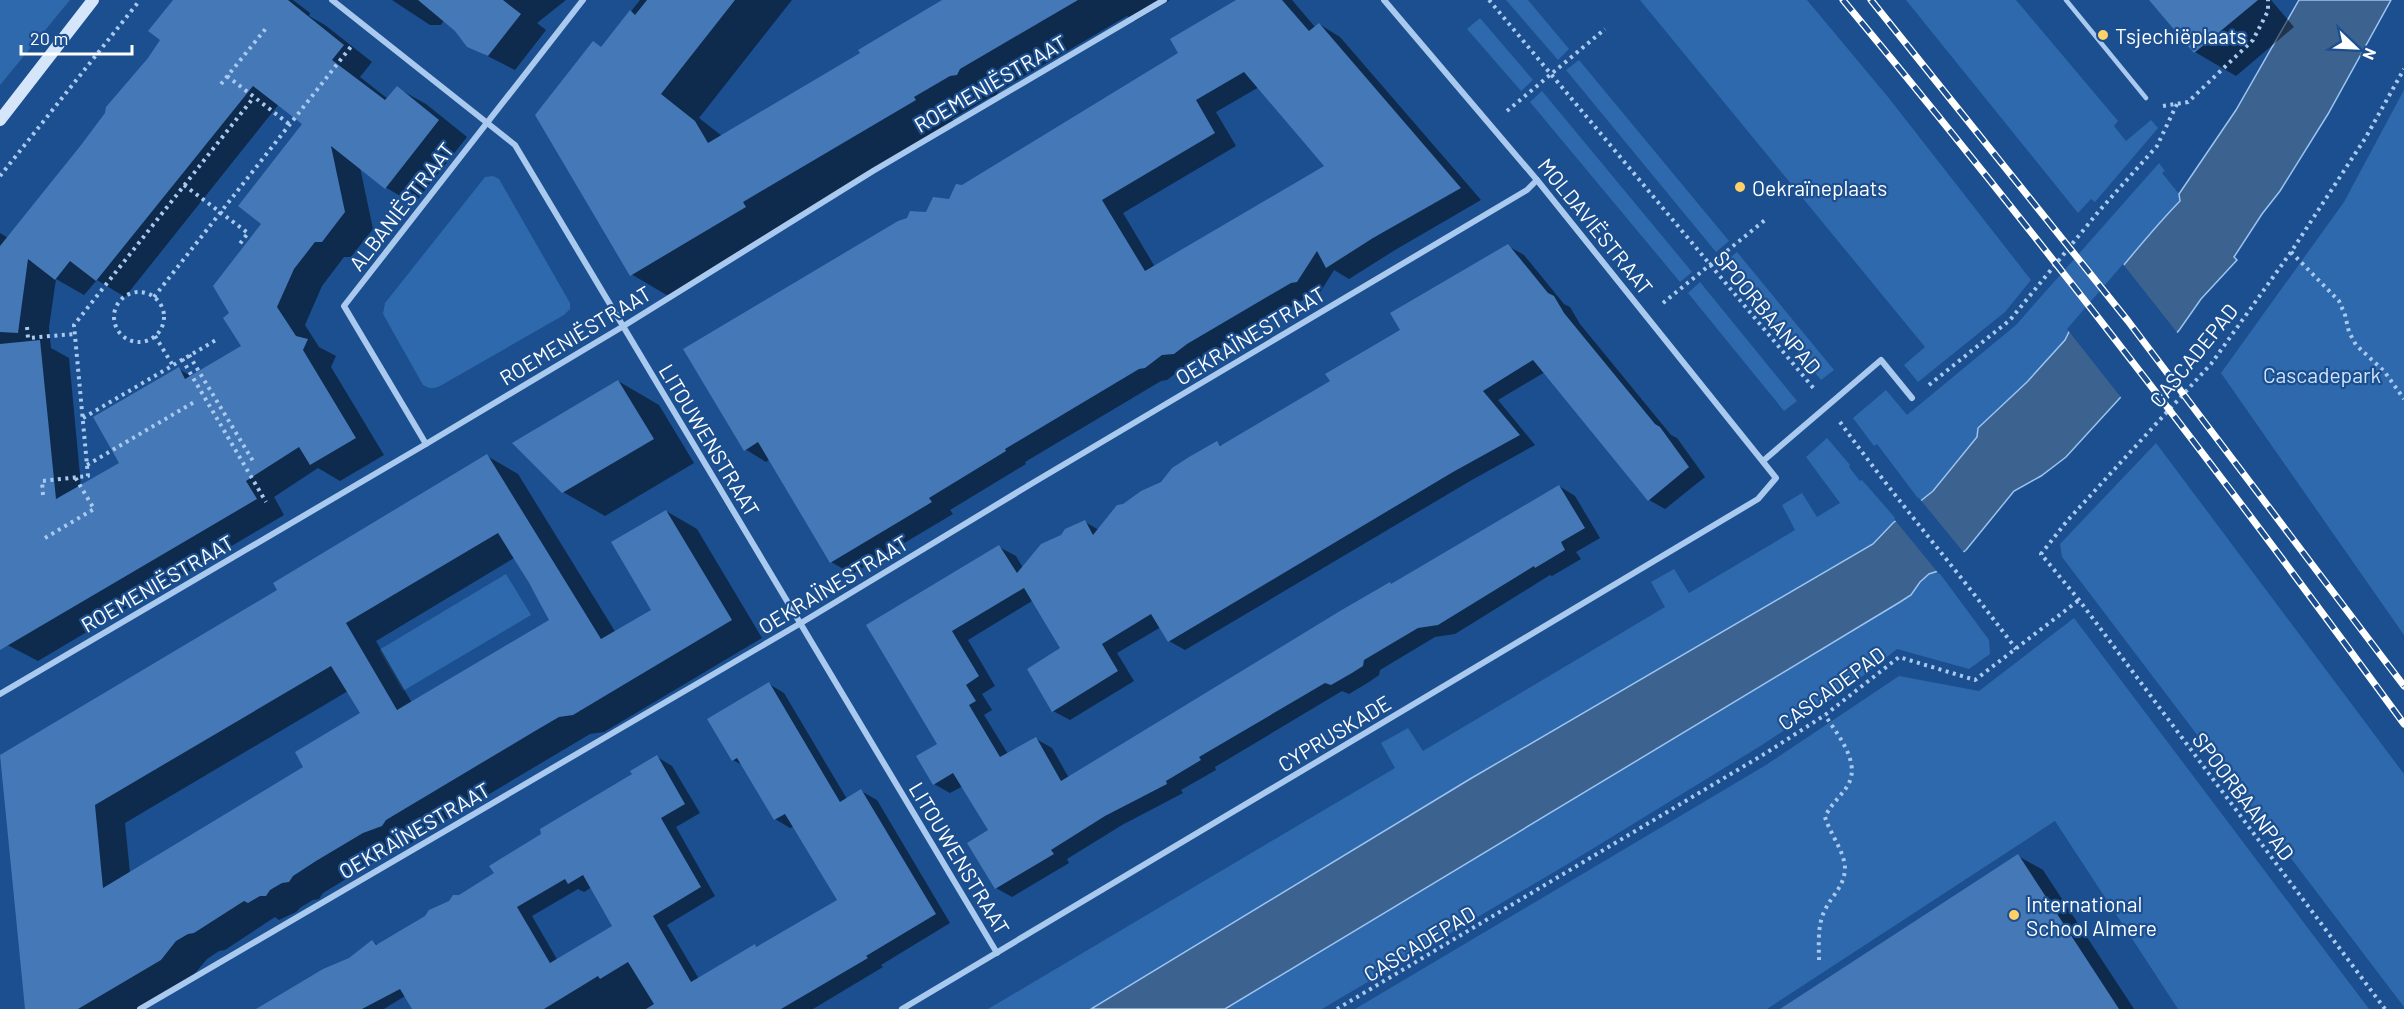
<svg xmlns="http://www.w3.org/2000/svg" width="2404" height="1009" viewBox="0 0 2404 1009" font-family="Barlow,sans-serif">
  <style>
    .green { fill: #2e69ad }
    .water { fill: #3c6290; stroke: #9cc4f0; stroke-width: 1.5 }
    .pier { fill: #1b4f8f }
    .shadow { fill: #0007; fill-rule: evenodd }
    .building { fill: #4478b7; fill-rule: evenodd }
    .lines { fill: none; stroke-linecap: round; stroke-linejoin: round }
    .path { stroke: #a9c9ee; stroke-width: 4; stroke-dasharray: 3 4.5; stroke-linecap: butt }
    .lane { stroke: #a9c9ee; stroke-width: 4.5 }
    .street { stroke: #a9c9ee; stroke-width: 6 }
    .secondary { stroke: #d6e6fa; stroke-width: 12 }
    .rail-casing { stroke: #fff; stroke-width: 7 }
    .rail { stroke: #1b4f8f; stroke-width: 4.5; stroke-dasharray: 14; stroke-linecap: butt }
    .poi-dot { fill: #ffd166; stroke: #1b4f8f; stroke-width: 2 }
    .labels { text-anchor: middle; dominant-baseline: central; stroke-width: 4.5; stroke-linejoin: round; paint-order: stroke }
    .poi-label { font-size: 21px; fill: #fff; stroke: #1b4f8f; text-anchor: start }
    .street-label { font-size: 21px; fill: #fff; stroke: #1b4f8f }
    .park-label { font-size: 21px; fill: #cfe3fa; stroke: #1b4f8f }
  </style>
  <rect width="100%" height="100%" fill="#1b4f8f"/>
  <g class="green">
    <polygon points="0,0 70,0 0,85"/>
    <polygon points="1506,0 1528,0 1569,49 1558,60"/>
    <polygon points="1640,0 1807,0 1888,97 2031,280 2005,312 1918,382 1904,365 1925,347"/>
    <polygon points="1906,0 2016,0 2118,121 2114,126 2126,141 2151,120 2158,128 2095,202 2091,199 2078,213"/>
    <polygon points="1480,18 1533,80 1521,91 1467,29"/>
    <polygon points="1579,60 1729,241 1716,252 1566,70"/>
    <polygon points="2404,90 2404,635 2221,373 2344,202"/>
    <polygon points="1542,91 1692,272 1680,282 1530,102"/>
    <path d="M2159,163L2165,171L2162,173L2179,194L2180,201C2140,242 2106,288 2069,332L2066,339L2027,382L1978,428L1977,437L1967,450L1933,491L1920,501L1877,444L1874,446L1853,418L1886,390L1907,415L2016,325Z"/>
    <path d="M493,176L499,179L570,303V309L564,315L440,386C433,389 430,389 423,385L383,314L385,303L485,177Z"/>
    <polygon points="1737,252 1834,370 1821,380 1725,262"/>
    <polygon points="1700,282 1797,401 1784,411 1688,293"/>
    <polygon points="1827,438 1850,465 1849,467 1860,481 1862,480 1897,520 1873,545 1470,779 1091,1009 988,1009 1395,768 1381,743 1408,728 1423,751 1665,607 1651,582 1674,569 1689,593 1795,530 1782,505 1802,493 1817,517 1840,503 1806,457"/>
    <polygon points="2156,443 2404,774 2404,1007 2062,557 2060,544"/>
    <path d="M1938,571L1989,640L1990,654L1969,669L1897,649L1845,690L1762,745L1566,865L1322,1009H1225L1900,602C1914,592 1921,576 1938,571Z"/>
    <polygon points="506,574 531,615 403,691 379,650"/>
    <polygon points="2074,618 2369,1009 2178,1009 2055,821 1767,1009 1355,1009 1766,765 1899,676 1979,691"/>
  </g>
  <path class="water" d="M2299,0H2391L2328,114L2280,191L2262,214L2234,257L2237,260L2201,299L2180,329L2151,364L2066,457L2041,476L2014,491L1966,550L1938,571L1929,574L1920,582L1911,595L1900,602L1225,1009H1091L1470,779L1873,544L1893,523L1933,491L1977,437L1978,428L2027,382L2065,340L2069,332C2106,288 2140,242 2180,201L2179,194L2236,110Z"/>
  <g class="pier">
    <polygon points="2123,264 2179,335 2123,400 2067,329"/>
    <polygon points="1919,498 1965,554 1939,574 1894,519"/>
  </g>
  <g class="shadow">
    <path d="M175,0H293L310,13L309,16L325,25L372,62L360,77L388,99L397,88L426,104L467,137L414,204L385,187L360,167L373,229L351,257H344L322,286L305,325L319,347L336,356L331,367L384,455L340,481L318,468L274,497L284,515L38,661L0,641V233L8,238L130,83L162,40ZM279,104L304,124L263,224L231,314L243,347L192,377L179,369L121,463L81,486L69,358L51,348L49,327L56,279L84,295L97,280L125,297Z"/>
    <polygon points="392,0 566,0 537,23 546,30 515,70 468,46 457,30 444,20 441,25 430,25"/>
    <polygon points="640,0 792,0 699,118 722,136 862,54 944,0 1170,0 1135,21 1127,16 999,91 996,96 990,97 952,119 954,122 670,297 631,274 602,48"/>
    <path d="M1239,0H1292L1315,27L1319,24L1340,37L1481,200L1395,250L1349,279L1334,270L1319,294H1313L1301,301L1209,355L1196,365L1184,367L1167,380L1161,381L1025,462L1026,464L950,510L953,514L852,574L831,562L770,459L766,462L745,449L927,214L950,200L963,186L1180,53ZM1259,87L1326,166L1155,267L1123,213L1236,146L1216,112Z"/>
    <polygon points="2151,0 2271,0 2294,27 2236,76 2195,52"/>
    <polygon points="1508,246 1524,255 1564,304 1570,307 1580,324 1671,435 1677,438 1705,477 1665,509 1649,500 1545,372 1498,400 1535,445 1470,481 1185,650 1169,641 1161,627 1117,653 1134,681 1070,720 1053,711 1062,648 1032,601 968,640 995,686 982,694 992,710 984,715 1008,754 1036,739 1052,748 1069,778 1559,486 1575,496 1600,538 1576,552 1581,559 1552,576 1550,575 1455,634 1435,637 1380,670 1379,675 1369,682 1349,694 1342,691 1215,767 1216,770 1181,790 1183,793 1122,825 1067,859 1069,863 1012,897 996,888 990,831 963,786 950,793 934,784 939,744 868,625 999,547 1016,556 1023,568 1062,536 1085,522 1099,530 1124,506 1162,483 1217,443 1222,446 1332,382 1402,331"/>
    <polygon points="618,381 659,405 694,463 605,516 563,492"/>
    <path d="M487,456L518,474L616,633L653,611L666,511L697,529L762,638L604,732L590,734L417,837L412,843L394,850L369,865L323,893L319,899L313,900L301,907L296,912L279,920L275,917L225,950L219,951L207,959L192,977L138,1009H27L1,756L279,591ZM514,558L551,620L412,703L376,641ZM348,691L362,713L305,767L130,873L125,823Z"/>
    <path d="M769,684L784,693L847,799L861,791L877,800L950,923L881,965L883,967L813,1009H413L405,996L384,1009H270L350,960L373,942L378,945L496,874L543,835L657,757L672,766L700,813L676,827L715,896L667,925L699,979L839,900L795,826L790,828L775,819L744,766L733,760L709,720ZM592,887L614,926L558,961L532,916L578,889L584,892Z"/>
    <polygon points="2018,856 2043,870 2134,1009 1784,1009"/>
  </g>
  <g class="building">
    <polygon points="173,0 288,0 344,45 332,60 385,100 397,86 439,120 385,189 331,146 345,212 322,242 315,242 294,269 277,307 296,336 308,339 303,350 356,438 310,465 299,447 246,481 257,499 0,650 0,344 40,340 56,499 119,463 93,417 179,367 185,379 241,346 223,318 229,313 213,286 261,224 238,206 302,124 253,86 96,281 70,261 55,280 28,259 18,333 0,332 0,246 81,145 105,113 106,107 148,58 160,40 148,31"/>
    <polygon points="418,0 503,0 521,14 488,56 467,47 455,31"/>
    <polygon points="647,0 735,0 661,94 695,121 708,143 860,53 858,50 942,0 1078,0 960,69 957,75 950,76 914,97 916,100 743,202 746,207 630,276 535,115 593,41 601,47 630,10 635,15"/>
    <path d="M1236,0H1282L1309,31L1319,23L1461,188L1373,238L1326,268L1317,251L1297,282L1291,283L1279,290L1187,344L1174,354L1162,355L1145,368L1139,369L1005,449L1006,451L929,498L932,502L830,563L758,442L744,451L683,349L898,221L907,218L910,211L926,212L933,197L949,199L956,184L962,185L975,177L1178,53L1170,39ZM1244,72L1324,166L1145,271L1102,200L1215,133L1196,100Z"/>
    <polygon points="2149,0 2258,0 2194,53"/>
    <polygon points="1508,244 1548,293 1554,296 1564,313 1655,424 1660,427 1689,467 1648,501 1533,360 1483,391 1520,435 1453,472 1168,642 1151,614 1102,644 1118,671 1052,712 1027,669 1060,648 1024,588 952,631 979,676 966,685 976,701 969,705 1000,757 1036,737 1061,781 1340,611 1390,582 1391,584 1559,485 1585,528 1561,542 1565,550 1535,568 1534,566 1438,625 1418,628 1364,660 1363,666 1352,673 1331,685 1325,683 1199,757 1201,760 1166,781 1167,784 1105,816 1051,850 1054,854 995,889 967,843 988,830 953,773 933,785 916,756 937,744 866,625 999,545 1017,573 1041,544 1061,535 1065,529 1085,520 1093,535 1117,505 1123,504 1141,491 1161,482 1172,468 1189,457 1217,441 1220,446 1330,381 1325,374 1400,330 1390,313"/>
    <polygon points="618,380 654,439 562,493 512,443"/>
    <path d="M487,454L601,639L651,610L611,542L666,510L732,620L573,715L559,717L535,731L386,820L382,826L363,833L316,861L293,876L289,882L282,883L270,890L266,896H260L248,903L244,901L194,933L188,934L176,941L161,960L78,1009H25L0,755L277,590L273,583ZM498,533L529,583L549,620L397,710L346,623ZM331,666L360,713L295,752L303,767L103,888L95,805Z"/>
    <path d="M769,682L840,802L861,789L936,914L866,956L868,958L781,1009H646L654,1004L628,962L600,979L598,976L544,1009H412L400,989L362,1009H256L323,969L349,958L372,940L376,945L425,916L429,910L449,901L453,895H459L494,873L489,866L541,834L540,829L632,774L630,771L657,755L685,804L661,818L701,887L653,916L691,982L755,944L756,947L837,900L785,814L774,820L737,758L732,761L707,719ZM583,875L612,926L550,963L517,907L565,879L568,884Z"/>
    <polygon points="2018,854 2119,1009 1780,1009"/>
  </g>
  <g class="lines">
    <g class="path">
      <polyline points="1489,0 1815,390"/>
      <polyline points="227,76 289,124"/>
      <polyline points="221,84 267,27"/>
      <polyline points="2163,106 2188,102 2253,40 2268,11 2268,0"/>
      <polyline points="1507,111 1605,29"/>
      <polyline points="0,176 140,0"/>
      <polyline points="184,185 248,233 239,245"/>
      <polyline points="2291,252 2339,301 2345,315 2349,332 2356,345 2384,371 2404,399"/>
      <circle cx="139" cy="317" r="25"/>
      <polyline points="154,297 353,44"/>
      <polyline points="1663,303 1765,220"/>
      <polyline points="27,327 28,338 74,334"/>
      <polyline points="155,336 172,364"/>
      <polyline points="189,355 253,461"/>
      <polyline points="182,359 266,502"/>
      <polyline points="1929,385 2010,320 2099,211 2157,146 2177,104"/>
      <polyline points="83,418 216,340"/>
      <path d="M1840,422C1896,500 1959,572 2016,649"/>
      <polyline points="87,465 196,401"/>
      <polyline points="43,495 42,481 88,476 74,325 254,97"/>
      <polyline points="45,538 94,509 75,477"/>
      <path d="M1819,960C1819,944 1817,925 1825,910C1832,895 1844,887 1845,869C1845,852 1830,834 1825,817C1832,802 1843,795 1849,783C1860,760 1836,733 1825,715"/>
      <polyline points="1337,1009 1766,753 1825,715 1899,657 1975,680 2079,600"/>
      <polyline points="2385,1009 2079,600 2041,554 2067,521 2211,364 2291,252 2366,137 2404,69"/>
    </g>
    <polyline class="lane" points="2066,0 2146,98"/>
    <g class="street">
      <polyline points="332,0 515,145 997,953"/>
      <polyline points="426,444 344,306 583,0"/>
      <polyline points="1763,461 1881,360 1912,398"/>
      <polyline points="0,694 426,444 622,327 873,171 1164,0"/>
      <polyline points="140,1009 801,623 1036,481 1527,190 1537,180"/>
      <polyline points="902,1009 1758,499 1776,478 1537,180 1384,0"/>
    </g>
    <polyline class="secondary" points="0,120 93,0"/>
    <g class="rail-casing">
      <g id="rail">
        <path d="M1843,0C2038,235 2224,477 2404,724"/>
        <polyline points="1871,0 2128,321 2404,686"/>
      </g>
    </g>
    <use href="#rail" class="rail"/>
  </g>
  <g class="poi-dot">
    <circle cx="2103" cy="35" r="6"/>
    <circle cx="1740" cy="187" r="6"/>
    <circle cx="2014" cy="915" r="6"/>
  </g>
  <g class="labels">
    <g class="poi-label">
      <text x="2115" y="35">Tsjechiëplaats</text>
      <text x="1752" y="187">Oekraïneplaats</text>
      <text x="2026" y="903">International<tspan x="2026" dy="24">School Almere</tspan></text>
    </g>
    <g class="street-label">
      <text transform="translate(990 83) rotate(-30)">ROEMENIËSTRAAT</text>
      <text transform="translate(401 206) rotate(-52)">ALBANIËSTRAAT</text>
      <text transform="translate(1596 226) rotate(51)">MOLDAVIËSTRAAT</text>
      <text transform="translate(1768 312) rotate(50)">SPOORBAANPAD</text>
      <text transform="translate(575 335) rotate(-31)">ROEMENIËSTRAAT</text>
      <text transform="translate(1250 335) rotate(-31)">OEKRAÏNESTRAAT</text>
      <text transform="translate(2193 355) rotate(-51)">CASCADEPAD</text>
      <text transform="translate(710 440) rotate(59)">LITOUWENSTRAAT</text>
      <text transform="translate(157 583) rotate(-30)">ROEMENIËSTRAAT</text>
      <text transform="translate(833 584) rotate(-31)">OEKRAÏNESTRAAT</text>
      <text transform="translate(1831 688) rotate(-36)">CASCADEPAD</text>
      <text transform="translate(1334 733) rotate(-31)">CYPRUSKADE</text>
      <text transform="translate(2244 796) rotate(53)">SPOORBAANPAD</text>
      <text transform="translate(414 830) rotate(-30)">OEKRAÏNESTRAAT</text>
      <text transform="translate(960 858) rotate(59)">LITOUWENSTRAAT</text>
      <text transform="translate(1419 943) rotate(-31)">CASCADEPAD</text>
    </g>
    <g class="park-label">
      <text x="2322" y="374">Cascadepark</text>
    </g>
  </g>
  <g transform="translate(2356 48) rotate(113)" stroke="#1b4f8f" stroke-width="4.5" paint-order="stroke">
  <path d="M0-4.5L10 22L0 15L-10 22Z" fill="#ffffff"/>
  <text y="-9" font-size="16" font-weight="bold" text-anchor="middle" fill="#ffffff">N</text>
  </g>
  <path d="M21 45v9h111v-9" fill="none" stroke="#ffffff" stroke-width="3"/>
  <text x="30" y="45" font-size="18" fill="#ffffff" stroke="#1b4f8f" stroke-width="4.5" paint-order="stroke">20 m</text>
</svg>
